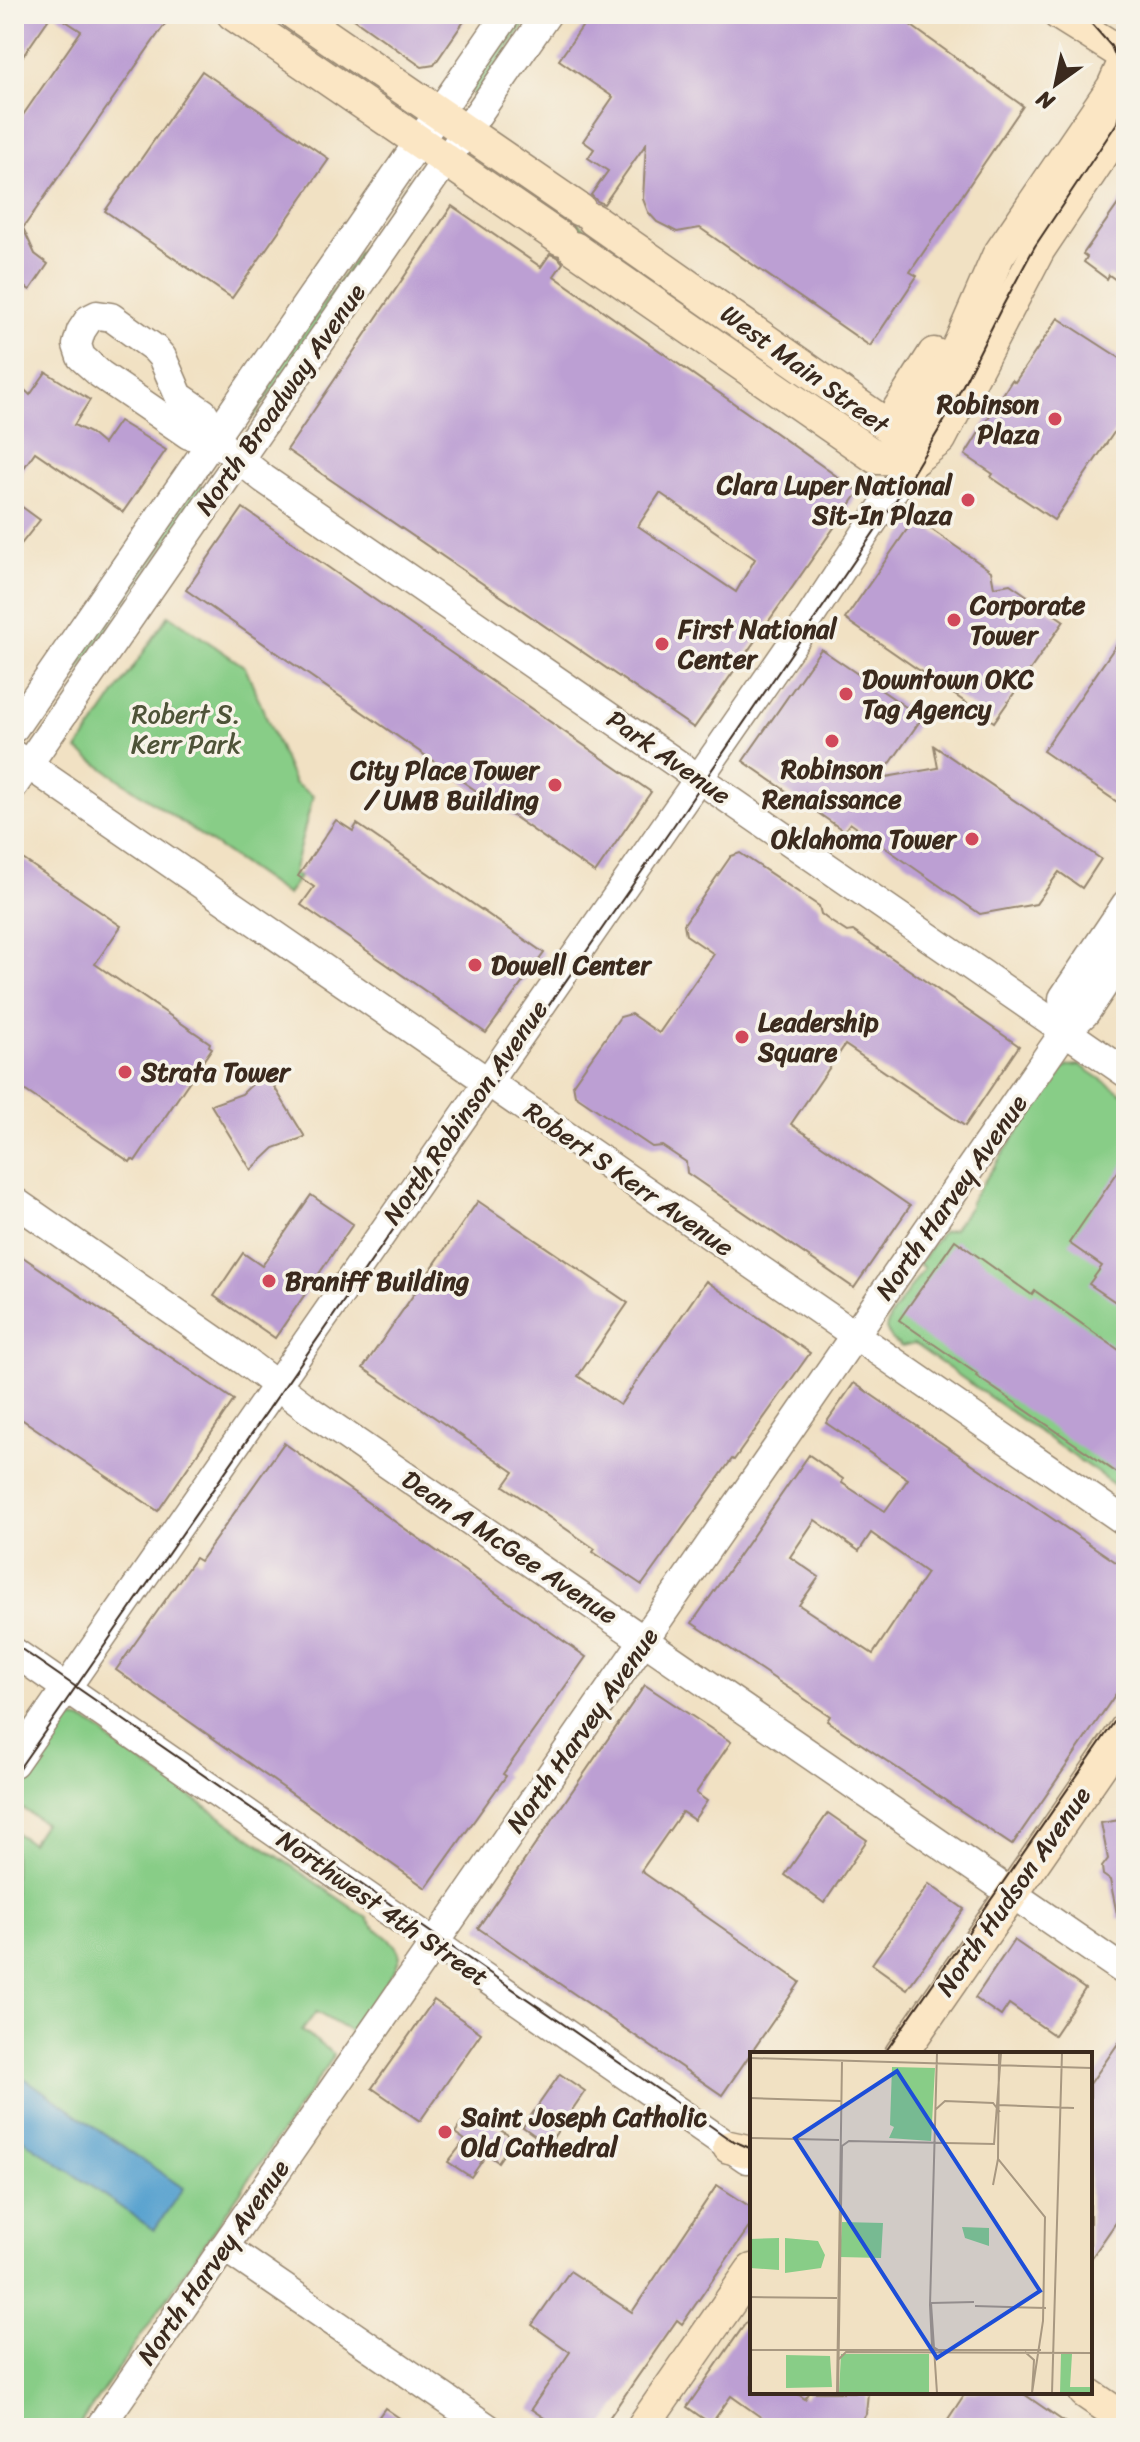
<svg xmlns="http://www.w3.org/2000/svg" width="1140" height="2442" viewBox="0 0 1140 2442" font-family="Sriracha,sans-serif">
  <style>
    .green { fill: #88cd87; stroke: #627c52; stroke-width: 2 }
    .water { fill: #58a2cf; stroke: #4a6676; stroke-width: 2 }
    .building { fill: #bc9fd3; fill-rule: evenodd }
    .lines { fill: none; stroke-linecap: round; stroke-linejoin: round }
    .tertiary-casing { stroke: #968670; stroke-width: 31 }
    .secondary-casing { stroke: #968670; stroke-width: 35 }
    .tertiary { stroke: #fff; stroke-width: 28 }
    .secondary { stroke: #fbe6c4; stroke-width: 32 }
    .tram { stroke: #3b2a1e; stroke-width: 2 }
    .poi-dot { fill: #d1495b; stroke: #f7f3e8; stroke-width: 3 }
    .labels { text-anchor: middle; dominant-baseline: central; stroke-width: 7; stroke-linejoin: round; paint-order: stroke }
    .street-label { font-size: 26px; fill: #3b2a1e; stroke: #f7f3e8 }
    .poi-label { font-size: 26px; font-weight: bold; fill: #3b2a1e; stroke: #f7f3e8; text-anchor: start }
    .park-label { font-size: 26px; fill: #4e5338; stroke: #f7f3e8 }
    .inset-road { fill: none; stroke: #a89881; stroke-width: 2 }
    .view { fill: #1d4ed8; fill-opacity: 0.15; stroke: #1d4ed8; stroke-width: 4 }
    .inset-edge { fill: none; stroke: #3b2a1e; stroke-width: 4 }
  </style>
  <rect width="100%" height="100%" fill="#f7f3e8"/>
  <filter id="ink" filterUnits="userSpaceOnUse"><feTurbulence type="fractalNoise" baseFrequency=".0125" numOctaves="2"/><feDisplacementMap in="SourceGraphic" scale="16" xChannelSelector="R" yChannelSelector="G"/><feConvolveMatrix kernelMatrix="1 2 1 2 8 2 1 2 1" color-interpolation-filters="sRGB"/></filter>
  <filter id="wash" filterUnits="userSpaceOnUse"><feTurbulence type="fractalNoise" baseFrequency=".006" numOctaves="4" result="noise"/><feDisplacementMap in="SourceGraphic" scale="32" xChannelSelector="R" yChannelSelector="G"/><feGaussianBlur stdDeviation="1.8" result="paint"/><feColorMatrix in="noise" values="0 0 0 0 0 0 0 0 0 0 0 0 0 0 0 0 0 1.4 0 .05"/><feComposite in="paint" operator="in"/></filter>
  <g filter="url(#wash)">
    <rect width="100%" height="100%" fill="#f1e1c3"/>
    <g class="green">
      <polygon points="523,14 532,14 476,94 472,94 471,88"/>
      <polygon points="481,165 542,208 570,217 705,316 703,319 698,319"/>
      <polygon points="410,179 415,182 254,417 247,418 246,415"/>
      <polygon points="197,485 204,487 42,724 37,723 36,720"/>
      <polygon points="169,615 245,667 294,783 313,796 293,873 299,877 287,895 77,750"/>
      <polygon points="1080,1065 1126,1096 1126,1493 914,1344 902,1347 892,1340 886,1329 890,1317 924,1268 919,1264 942,1232 954,1229 970,1206 970,1202 1057,1075 1068,1066"/>
      <path d="M73,1719C89,1720 103,1731 113,1743L367,1918C376,1934 397,1938 400,1957L395,1969L354,2029L349,2031L316,2012L302,2031L329,2050L333,2054L332,2059L77,2428H14V1832L31,1843L44,1823L14,1803V1785L45,1739L56,1737L64,1726Z"/>
    </g>
    <polygon class="water" points="14,2071 183,2188 154,2230 14,2133"/>
    <g id="blocks">
      <g class="building">
        <polygon points="14,14 52,14 14,69"/>
        <polygon points="55,14 172,14 23,228 35,254 48,264 30,290 14,279 14,128 81,31"/>
        <polygon points="347,14 469,14 434,65 422,67"/>
        <polygon points="591,14 895,14 1023,106 910,272 917,276 870,346 700,228 677,232 657,222 648,212 643,199 646,144 604,204 597,201 591,195 608,171 588,158 594,149 583,141 613,97 559,60"/>
        <polygon points="202,71 329,159 232,298 105,211"/>
        <polygon points="1126,193 1126,287 1109,275 1107,279 1084,262 1087,257 1083,254"/>
        <path d="M452,206L541,267L550,254L558,257L563,263L554,276L859,492L694,728L287,450ZM660,493L755,559L736,592L638,526Z"/>
        <polygon points="1058,318 1126,362 1126,415 1054,520 991,477 993,474 965,455 1012,380 1015,382"/>
        <polygon points="46,372 90,400 74,425 90,433 103,444 119,421 166,450 123,512 35,452 14,482 14,380 30,395"/>
        <polygon points="14,501 40,520 14,553"/>
        <polygon points="243,508 651,792 595,873 186,590"/>
        <polygon points="915,518 991,571 994,587 1010,584 1064,621 994,722 845,619"/>
        <polygon points="1126,631 1126,808 1043,751"/>
        <polygon points="821,649 922,718 880,778 938,768 934,746 1101,859 1082,888 1059,872 1036,904 980,914 850,823 844,831 743,761"/>
        <polygon points="336,820 353,831 357,824 544,953 486,1033 301,905 314,887 298,876"/>
        <polygon points="14,853 121,926 95,964 210,1043 209,1046 212,1048 135,1161 132,1159 130,1162 14,1083"/>
        <polygon points="740,853 819,906 821,914 830,921 847,932 853,931 1019,1046 965,1126 845,1045 791,1124 910,1206 854,1288 687,1173 686,1162 662,1146 652,1147 575,1095 573,1084 620,1017 631,1014 659,1033 714,954 686,935 684,924 731,856"/>
        <polygon points="265,1072 305,1137 274,1148 251,1170 211,1105 242,1094"/>
        <polygon points="1126,1160 1126,1309 1089,1284 1102,1266 1069,1243"/>
        <polygon points="311,1195 353,1224 275,1338 214,1296 243,1253 262,1266"/>
        <polygon points="478,1201 628,1303 578,1376 620,1405 706,1281 810,1353 734,1460 732,1459 642,1585 593,1552 595,1549 504,1486 514,1472 363,1368"/>
        <polygon points="955,1240 1032,1295 1035,1291 1126,1355 1126,1479 976,1376 977,1374 899,1320"/>
        <polygon points="14,1251 234,1400 158,1511 14,1414"/>
        <path d="M854,1383L1126,1569V1679L1012,1845L827,1721L830,1716L692,1623L809,1455L843,1479L842,1483L885,1511L908,1479L826,1423ZM815,1520L859,1551L871,1533L927,1573L873,1654L799,1605L819,1577L790,1557Z"/>
        <polygon points="284,1443 586,1657 503,1774 506,1776 426,1888 116,1670 195,1558 200,1561"/>
        <polygon points="645,1685 731,1742 696,1793 707,1801 694,1820 682,1812 641,1871 800,1982 722,2095 478,1928"/>
        <polygon points="828,1813 867,1840 824,1903 785,1875"/>
        <polygon points="1126,1819 1126,1918 1118,1919 1110,1880 1103,1875 1102,1867 1108,1859 1101,1823"/>
        <polygon points="929,1884 964,1909 907,1989 872,1964"/>
        <polygon points="1014,1940 1085,1989 1054,2035 1009,2004 1001,2016 975,1998"/>
        <polygon points="434,2000 481,2033 420,2121 372,2088"/>
        <polygon points="1126,2032 1126,2208 1090,2260 1090,2084"/>
        <polygon points="560,2074 585,2091 548,2145 523,2127"/>
        <polygon points="470,2110 514,2139 498,2162 487,2154 471,2177 448,2162 465,2140 455,2133"/>
        <polygon points="717,2185 752,2208 752,2223 682,2324 677,2320 602,2428 559,2428 531,2409 570,2352 532,2325 570,2271 632,2312"/>
        <polygon points="752,2314 752,2392 795,2392 805,2399 810,2392 868,2392 866,2414 857,2428 776,2428 731,2396 711,2424 687,2407"/>
        <polygon points="966,2392 1021,2392 1073,2428 942,2428"/>
        <polygon points="385,2408 414,2428 371,2428"/>
      </g>
    </g>
  </g>
  <g filter="url(#ink)">
    <use href="#blocks" fill-opacity="0" stroke="#968670" stroke-width="2"/>
    <g class="lines">
      <g class="tertiary-casing">
        <g id="tertiary">
          <polyline points="214,439 204,413 179,396 162,357 154,348 111,317 97,315 89,319 81,331 77,345 81,357 100,374 189,435 214,439 264,479 1126,1073"/>
          <polyline points="14,728 507,14"/>
          <polyline points="14,755 1126,1522"/>
          <polyline points="14,785 547,14"/>
          <polyline points="1065,1031 1063,998 1126,904"/>
          <polyline points="14,1201 246,1362 312,1412 1126,1972"/>
          <polyline points="14,1652 747,2159"/>
          <polyline points="14,1763 699,778 805,625 914,459"/>
          <polyline points="224,2247 488,2428"/>
          <polyline points="99,2428 1045,1060 1065,1031 1085,1013 1126,952"/>
        </g>
      </g>
      <g class="secondary-casing">
        <g id="secondary">
          <polyline points="233,14 561,239"/>
          <polyline points="295,14 580,210"/>
          <polyline points="1059,14 1126,56"/>
          <polyline points="594,220 888,426 914,459"/>
          <polyline points="574,248 877,458 914,459"/>
          <polyline points="888,426 934,354"/>
          <polyline points="914,459 919,425 961,341 998,256 1113,87 1126,58"/>
          <polyline points="914,459 940,439 1039,249 1126,119"/>
          <polyline points="901,2054 1126,1729"/>
          <polyline points="729,2147 752,2152"/>
          <polyline points="1085,2392 1126,2420"/>
          <polyline points="642,2428 752,2270"/>
        </g>
      </g>
      <use href="#tertiary" class="tertiary"/>
      <use href="#secondary" class="secondary"/>
      <g class="tram">
        <polyline points="14,1644 715,2129 729,2139 752,2149"/>
        <polyline points="14,1776 672,828 902,491 949,413 1001,309 1035,246 1117,123 1123,100 1121,69 1111,46 1083,14"/>
        <polyline points="884,2054 1126,1705"/>
      </g>
    </g>
  </g>
  <g class="poi-dot">
    <circle cx="1055" cy="419" r="8"/>
    <circle cx="968" cy="500" r="8"/>
    <circle cx="954" cy="620" r="8"/>
    <circle cx="662" cy="644" r="8"/>
    <circle cx="846" cy="694" r="8"/>
    <circle cx="832" cy="741" r="8"/>
    <circle cx="555" cy="785" r="8"/>
    <circle cx="972" cy="839" r="8"/>
    <circle cx="475" cy="965" r="8"/>
    <circle cx="742" cy="1037" r="8"/>
    <circle cx="125" cy="1072" r="8"/>
    <circle cx="269" cy="1281" r="8"/>
    <circle cx="445" cy="2132" r="8"/>
  </g>
  <g class="labels">
    <g class="street-label">
      <text transform="translate(805 369) rotate(36)">West Main Street</text>
      <text transform="translate(280 399) rotate(-55)">North Broadway Avenue</text>
      <text transform="translate(669 757) rotate(35)">Park Avenue</text>
      <text transform="translate(465 1112) rotate(-55)">North Robinson Avenue</text>
      <text transform="translate(629 1179) rotate(35)">Robert S Kerr Avenue</text>
      <text transform="translate(951 1197) rotate(-55)">North Harvey Avenue</text>
      <text transform="translate(510 1547) rotate(34)">Dean A McGee Avenue</text>
      <text transform="translate(582 1730) rotate(-55)">North Harvey Avenue</text>
      <text transform="translate(1013 1891) rotate(-55)">North Hudson Avenue</text>
      <text transform="translate(383 1908) rotate(35)">Northwest 4th Street</text>
      <text transform="translate(213 2262) rotate(-55)">North Harvey Avenue</text>
    </g>
    <g class="poi-label">
      <text x="1039" y="404" text-anchor="end">Robinson<tspan x="1039" dy="30">Plaza</tspan></text>
      <text x="952" y="485" text-anchor="end">Clara Luper National<tspan x="952" dy="30">Sit-In Plaza</tspan></text>
      <text x="970" y="605">Corporate<tspan x="970" dy="30">Tower</tspan></text>
      <text x="678" y="629">First National<tspan x="678" dy="30">Center</tspan></text>
      <text x="862" y="679">Downtown OKC<tspan x="862" dy="30">Tag Agency</tspan></text>
      <text x="832" y="769" text-anchor="middle">Robinson<tspan x="832" dy="30">Renaissance</tspan></text>
      <text x="539" y="770" text-anchor="end">City Place Tower<tspan x="539" dy="30">/ UMB Building</tspan></text>
      <text x="956" y="839" text-anchor="end">Oklahoma Tower</text>
      <text x="491" y="965">Dowell Center</text>
      <text x="758" y="1022">Leadership<tspan x="758" dy="30">Square</tspan></text>
      <text x="141" y="1072">Strata Tower</text>
      <text x="285" y="1281">Braniff Building</text>
      <text x="461" y="2117">Saint Joseph Catholic<tspan x="461" dy="30">Old Cathedral</tspan></text>
    </g>
    <g class="park-label">
      <text x="186" y="714">Robert S.<tspan x="186" dy="30">Kerr Park</tspan></text>
    </g>
  </g>
  <g transform="translate(750 2052)">
    <rect width="342" height="342" fill="#f1e1c3"/>
    <path d="M142,15L185,16L181,89L139,86L144,75L140,73ZM92,170L133,171L131,206L90,205ZM212,175L239,176V194L215,186ZM29,186V218L0,216V187ZM35,186L68,189L75,203L71,216L35,221ZM91,302H179V341H89ZM311,302H322L320,335H342V341H310ZM36,303L80,304L82,335L36,336Z" fill="#88cd87"/>
    <path class="inset-road" d="M187,1L180,253L182,294L193,301M249,1L248,107L295,165L293,269L282,341M0,6L342,16M0,46L91,49M248,53L324,56M185,58L195,49L243,51L250,60M0,86L89,88M243,133L248,107M0,245L87,246M181,251L187,341M181,251L224,250M225,254L296,256M0,298H291M275,300L284,308L282,341M87,309L96,300L342,301M87,341L92,10M88,341L92,94L99,89L244,92L251,1M302,341L312,1"/>
    <path class="view" d="M147,19L290,239L187,306L45,86Z"/>
    <rect width="342" height="342" class="inset-edge"/>
  </g>
  <rect width="1140" height="2442" fill="none" stroke="#f7f3e8" stroke-width="48"/>
  <g transform="translate(1056 84) rotate(213)" stroke="#f7f3e8" stroke-width="6" paint-order="stroke">
  <path d="M0-6L14 30L0 20L-14 30Z" fill="#3b2a1e"/>
  <text y="-12" font-size="22" font-weight="bold" text-anchor="middle" fill="#3b2a1e">N</text>
  </g>
</svg>
